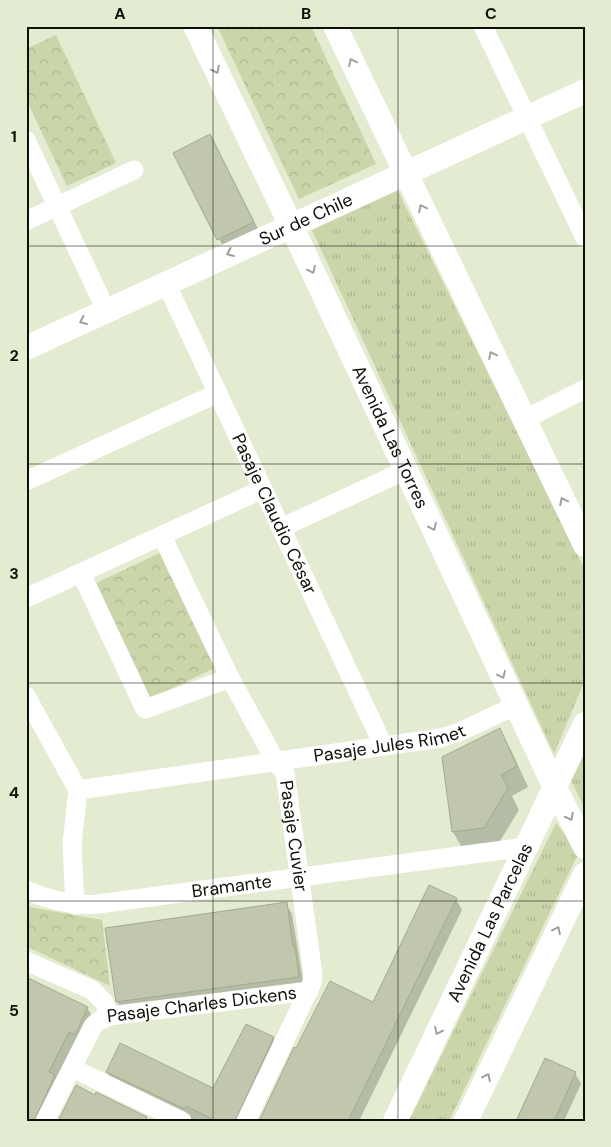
<svg xmlns="http://www.w3.org/2000/svg" width="611" height="1147" viewBox="0 0 611 1147" font-family="'DM Sans',sans-serif">
  <style>
    .grass { fill: url(#grass-tufts) }
    .forest { fill: url(#forest-crowns) }
    .shadow { fill: #0003 }
    .building { fill: #c0c7ad; stroke: #a3aa91 }
    .lines { fill: none; stroke-linecap: round; stroke-linejoin: round }
    .minor { stroke: #fff; stroke-width: 19 }
    .tertiary { stroke: #fff; stroke-width: 24 }
    .oneway { stroke: #9fa09c }
    .grid { fill: none; stroke: #0e1108; stroke-width: 1; stroke-opacity: 0.55 }
    .labels { text-anchor: middle; dominant-baseline: central; stroke-width: 4; stroke-linejoin: round; paint-order: stroke }
    .street-label { font-size: 18px; fill: #0e1108; stroke: #e3ebd0 }
    .neatline { fill: none; stroke: #0e1108; stroke-width: 2 }
    .grid-label { font-size: 16px; text-anchor: middle; font-weight: bold; fill: #0e1108 }
  </style>
  <defs>
    <pattern id="grass-tufts" width="24" height="20" patternUnits="userSpaceOnUse" patternTransform="scale(1.25)"><rect width="24" height="20" fill="#cad6aa"/><path d="M3 7l-1-3M5 7V3M7 7l1-3M15 17l-1-3M17 17v-4M19 17l1-3" fill="none" stroke="#acb791"/></pattern>
    <pattern id="forest-crowns" width="20" height="18" patternUnits="userSpaceOnUse" patternTransform="scale(1.25)"><rect width="20" height="18" fill="#cad6aa"/><path d="M2 6a3 3 0 1 1 6 0M12 15a3 3 0 1 1 6 0" fill="none" stroke="#acb791"/></pattern>
  </defs>
  <rect width="100%" height="100%" fill="#e3ebd0"/>
  <g class="grass">
    <polygon points="396,187 585,570 585,680 554,754 312,230"/>
    <polygon points="585,752 585,810 571,780"/>
    <polygon points="556,823 579,852 449,1121 409,1121"/>
  </g>
  <g class="forest">
    <polygon points="217,26 311,26 376,164 299,199"/>
    <polygon points="56,35 116,163 67,186 26,99 26,49"/>
    <polygon points="164,551 219,666 149,699 94,584"/>
    <polygon points="29,907 102,920 110,986 26,946 26,914"/>
  </g>
  <g class="shadow">
    <polygon points="210,136 265,242 230,260 175,154"/>
    <polygon points="499,729 511,750 528,787 512,796 519,810 495,849 465,853 453,832 444,758"/>
    <polygon points="456,899 462,910 359,1121 260,1121 297,1050 373,1003"/>
    <polygon points="286,904 292,914 304,987 123,1012 117,1002"/>
    <polygon points="26,977 87,1008 94,1019 45,1121 26,1121"/>
    <polygon points="273,1038 279,1049 245,1121 193,1121 113,1083 107,1072 213,1090"/>
    <polygon points="545,1059 575,1073 581,1084 564,1121 516,1121"/>
  </g>
  <g class="building">
    <polygon points="210,134 254,222 217,240 173,153"/>
    <polygon points="500,728 517,766 501,775 508,788 484,828 452,832 442,757"/>
    <polygon points="429,885 457,898 348,1121 259,1121 294,1047 296,1048 330,981 373,1002"/>
    <polygon points="287,902 293,947 295,946 299,977 116,1002 105,928"/>
    <polygon points="26,977 88,1007 75,1035 69,1032 49,1072 55,1075 34,1121 26,1121"/>
    <polygon points="246,1024 274,1037 235,1121 216,1121 186,1106 185,1109 106,1072 120,1043 213,1088"/>
    <polygon points="545,1058 576,1072 565,1097 554,1121 516,1121"/>
    <polygon points="76,1085 95,1095 96,1092 147,1117 146,1121 58,1121"/>
  </g>
  <g class="lines">
    <g class="minor">
      <polyline points="483,26 585,238"/>
      <polyline points="26,140 106,310"/>
      <polyline points="26,221 134,170"/>
      <path id="s1" d="M166,283L383,745"/>
      <polyline points="523,420 585,389"/>
      <polyline points="26,481 218,393"/>
      <polyline points="281,528 406,470"/>
      <path id="s2" d="M162,536L230,678L276,762L285,773L313,974L312,983L246,1121"/>
      <polyline points="81,573 145,709 230,678"/>
      <polyline points="26,598 263,489"/>
      <polyline points="26,696 78,790"/>
      <path id="s3" d="M78,790L440,738L457,733L517,705"/>
      <path id="s4" d="M26,890C50,901 72,906 98,904L526,847"/>
      <polyline points="75,905 72,844 78,790"/>
      <polyline points="26,961 92,990 104,1002 109,1016"/>
      <polyline points="72,1068 182,1121"/>
      <path id="s5" d="M45,1121L93,1026L97,1022L109,1016L309,991"/>
    </g>
    <g class="tertiary">
      <path id="s6" d="M195,26L298,240L555,788L585,847"/>
      <polyline points="335,26 585,545"/>
      <path id="s7" d="M26,348L585,91"/>
      <path id="s8" d="M395,1121L585,724"/>
      <polyline points="466,1121 585,874"/>
    </g>
  </g>
  <defs><path id="oneway-chevron" d="M-2-3.5L2.5 0L-2 3.5" fill="none" stroke-width="1.6" stroke-linecap="round" stroke-linejoin="round" transform="scale(1.25)"/></defs>
  <g class="oneway">
    <use href="#oneway-chevron" transform="translate(352 62) rotate(-116)"/>
    <use href="#oneway-chevron" transform="translate(216 70) rotate(64)"/>
    <use href="#oneway-chevron" transform="translate(422 208) rotate(-116)"/>
    <use href="#oneway-chevron" transform="translate(230 253) rotate(156)"/>
    <use href="#oneway-chevron" transform="translate(312 270) rotate(65)"/>
    <use href="#oneway-chevron" transform="translate(83 321) rotate(155)"/>
    <use href="#oneway-chevron" transform="translate(492 355) rotate(-116)"/>
    <use href="#oneway-chevron" transform="translate(563 501) rotate(-116)"/>
    <use href="#oneway-chevron" transform="translate(433 527) rotate(65)"/>
    <use href="#oneway-chevron" transform="translate(502 675) rotate(65)"/>
    <use href="#oneway-chevron" transform="translate(570 817) rotate(63)"/>
    <use href="#oneway-chevron" transform="translate(557 930) rotate(-64)"/>
    <use href="#oneway-chevron" transform="translate(438 1031) rotate(116)"/>
    <use href="#oneway-chevron" transform="translate(487 1077) rotate(-64)"/>
  </g>
  <path class="grid" d="M213,26V1121M398,26V1121M26,246H585M26,464H585M26,683H585M26,901H585"/>
  <g class="labels">
    <g class="street-label">
      <text stroke="none"><textPath href="#s7" startOffset="308">Sur de Chile</textPath></text>
      <text stroke="none"><textPath href="#s6" startOffset="455">Avenida Las Torres</textPath></text>
      <text stroke="none"><textPath href="#s1" startOffset="255">Pasaje Claudio César</textPath></text>
      <text stroke="none"><textPath href="#s3" startOffset="315">Pasaje Jules Rimet</textPath></text>
      <text stroke="none"><textPath href="#s2" startOffset="331">Pasaje Cuvier</textPath></text>
      <text stroke="none"><textPath href="#s4" startOffset="209">Bramante</textPath></text>
      <text stroke="none"><textPath href="#s8" startOffset="220">Avenida Las Parcelas</textPath></text>
      <text stroke="none"><textPath href="#s5" startOffset="219">Pasaje Charles Dickens</textPath></text>
    </g>
  </g>
  <rect width="611" height="1147" fill="none" stroke="#e3ebd0" stroke-width="55"/>
  <rect x="28" y="28" width="556" height="1092" class="neatline"/>
  <g class="grid-label">
    <text x="120" y="19">A</text>
    <text x="306" y="19">B</text>
    <text x="491" y="19">C</text>
    <text x="14" y="142">1</text>
    <text x="14" y="361">2</text>
    <text x="14" y="579">3</text>
    <text x="14" y="798">4</text>
    <text x="14" y="1016">5</text>
  </g>
</svg>
